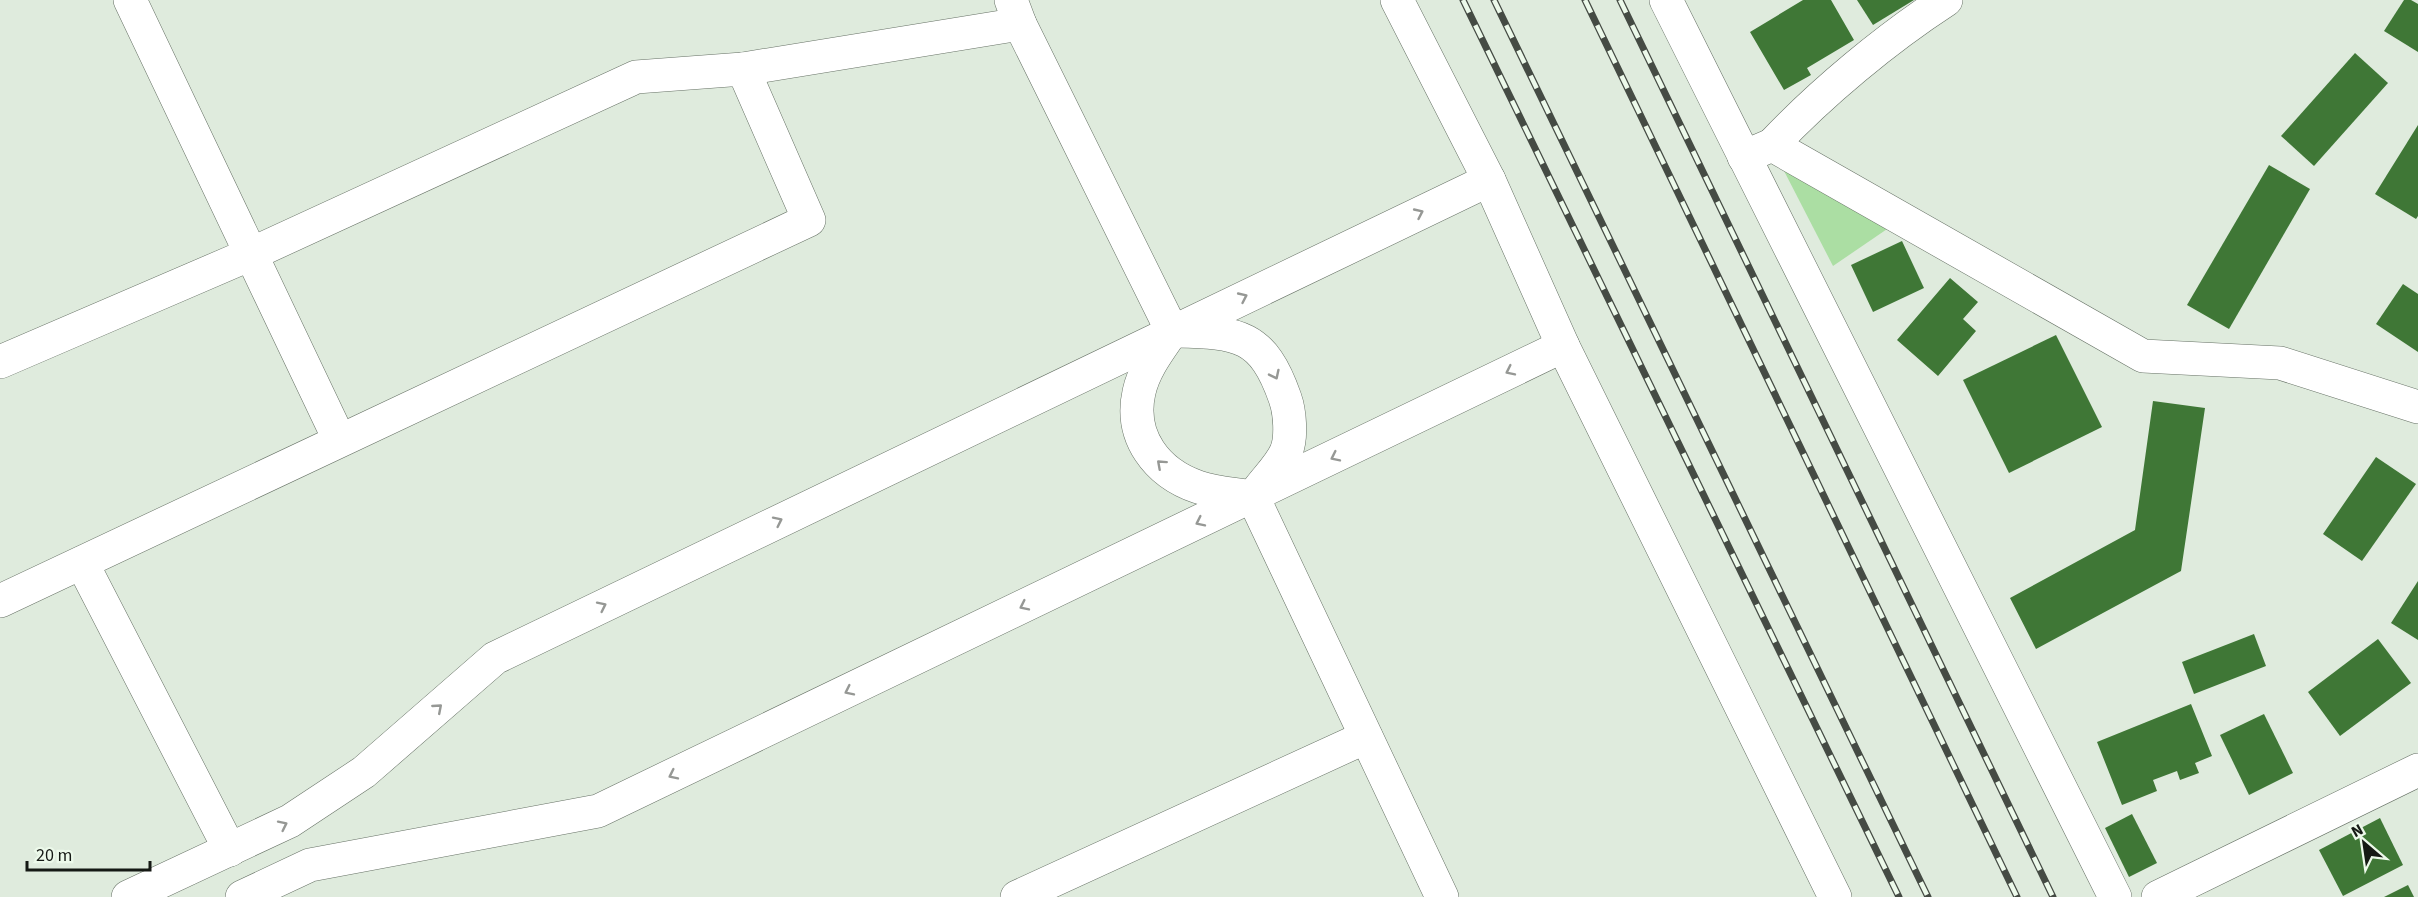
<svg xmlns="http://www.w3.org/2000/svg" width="2418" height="897" viewBox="0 0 2418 897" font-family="'Source Sans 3',sans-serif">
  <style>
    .green { fill: #abdea3 }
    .building { fill: #3f7736 }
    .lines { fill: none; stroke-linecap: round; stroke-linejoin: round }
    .minor-casing { stroke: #667165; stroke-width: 34 }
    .minor { stroke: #fff; stroke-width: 33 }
    .rail-casing { stroke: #454b44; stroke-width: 7 }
    .rail { stroke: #ecf9ea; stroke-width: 4.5; stroke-dasharray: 14; stroke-linecap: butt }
    .oneway { stroke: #969895 }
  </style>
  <rect width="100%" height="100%" fill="#dfebdd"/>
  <polygon class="green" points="1782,167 1893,225 1833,266"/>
  <g class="building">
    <polygon points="1803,0 1831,0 1854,40 1807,68 1811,75 1784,90 1750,32"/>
    <polygon points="1857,0 1914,0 1873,25"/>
    <polygon points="2404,0 2411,0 2418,4 2418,52 2384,31"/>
    <polygon points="2355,53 2388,83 2314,166 2281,136"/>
    <polygon points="2418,125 2418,216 2416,219 2375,194"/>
    <polygon points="2269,165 2310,189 2229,329 2187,305"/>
    <polygon points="1902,241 1924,288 1873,312 1851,265"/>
    <polygon points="1950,278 1978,302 1963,319 1976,331 1938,376 1897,340"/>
    <polygon points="2403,284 2418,294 2418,352 2376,324"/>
    <polygon points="2056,335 2102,427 2009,473 1963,380"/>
    <polygon points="2153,401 2205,408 2181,571 2036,649 2010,598 2135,530"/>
    <polygon points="2376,457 2416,484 2362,561 2323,534"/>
    <polygon points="2418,581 2418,640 2391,623"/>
    <polygon points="2254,634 2266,666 2194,694 2182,662"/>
    <polygon points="2378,639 2411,683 2340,736 2308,692"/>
    <polygon points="2191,704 2212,756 2195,763 2199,773 2180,780 2177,771 2153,780 2157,791 2122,805 2097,742"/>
    <polygon points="2264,714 2293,773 2249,795 2220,735"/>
    <polygon points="2132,814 2157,863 2129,877 2105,828"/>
    <polygon points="2380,818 2403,865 2343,896 2319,850"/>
    <polygon points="2408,885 2414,897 2384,897"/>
  </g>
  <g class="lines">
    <g class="minor-casing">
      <g id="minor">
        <polyline points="130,0 339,439"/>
        <polyline points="1011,0 1020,24 1172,331"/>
        <polyline points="1397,0 1489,180 1563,346 1835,897"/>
        <polyline points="1666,0 2115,897"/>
        <polyline points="743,69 1020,24"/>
        <path d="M1772,145C1821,93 1886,39 1946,0"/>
        <polyline points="1744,157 1772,145 2143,356 2280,363 2418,407"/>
        <path d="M1172,331C1159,350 1144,369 1139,392C1129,437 1157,473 1198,487C1215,493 1236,494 1253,497"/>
        <path d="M1176,331C1239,332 1263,335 1285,398C1290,412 1292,438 1286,452C1280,466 1265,480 1256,493"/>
        <polyline points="0,362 251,254 636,77 743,69 809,220 0,601"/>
        <polyline points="1253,497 1442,897"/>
        <polyline points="82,563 230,850"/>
        <polyline points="128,897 290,821 364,772 495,658 1489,180"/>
        <polyline points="242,897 310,865 598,811 1563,346"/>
        <polyline points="1017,897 1366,737"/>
        <polyline points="2158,897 2418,770"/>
      </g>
    </g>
    <use href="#minor" class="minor"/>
    <g class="rail-casing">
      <g id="rail">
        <polyline points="1463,0 1899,897"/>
        <polyline points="1494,0 1928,897"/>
        <polyline points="1585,0 2017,897"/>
        <polyline points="1620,0 2053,897"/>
      </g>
    </g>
    <use href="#rail" class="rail"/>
  </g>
  <defs><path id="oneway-chevron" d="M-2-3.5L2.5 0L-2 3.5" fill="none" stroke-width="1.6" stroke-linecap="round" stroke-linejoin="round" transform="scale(1.5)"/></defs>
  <g class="oneway">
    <use href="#oneway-chevron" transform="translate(1419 213) rotate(-25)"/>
    <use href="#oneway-chevron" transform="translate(1243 297) rotate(-25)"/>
    <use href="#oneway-chevron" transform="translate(1510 371) rotate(154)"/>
    <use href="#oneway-chevron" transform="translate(1275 375) rotate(64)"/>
    <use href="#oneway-chevron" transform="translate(1335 457) rotate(154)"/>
    <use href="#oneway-chevron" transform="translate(1161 464) rotate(-138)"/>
    <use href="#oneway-chevron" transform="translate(778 521) rotate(-26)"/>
    <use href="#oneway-chevron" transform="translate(1200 522) rotate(154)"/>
    <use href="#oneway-chevron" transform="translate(602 606) rotate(-26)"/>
    <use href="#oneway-chevron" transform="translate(1024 606) rotate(154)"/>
    <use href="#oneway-chevron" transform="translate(849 691) rotate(154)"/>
    <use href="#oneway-chevron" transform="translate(438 708) rotate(-41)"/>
    <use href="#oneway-chevron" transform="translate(673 775) rotate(154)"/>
    <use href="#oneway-chevron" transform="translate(283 825) rotate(-26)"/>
  </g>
  <g transform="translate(2364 843) rotate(331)" stroke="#ecf9ea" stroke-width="4.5" paint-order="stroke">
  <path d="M0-4.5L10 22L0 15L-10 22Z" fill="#151914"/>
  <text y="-9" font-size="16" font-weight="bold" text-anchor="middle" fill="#151914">N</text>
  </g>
  <path d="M27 861v9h123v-9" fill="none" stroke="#151914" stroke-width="3"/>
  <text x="36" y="861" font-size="18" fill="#151914" stroke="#ecf9ea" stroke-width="4.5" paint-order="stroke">20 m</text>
</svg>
